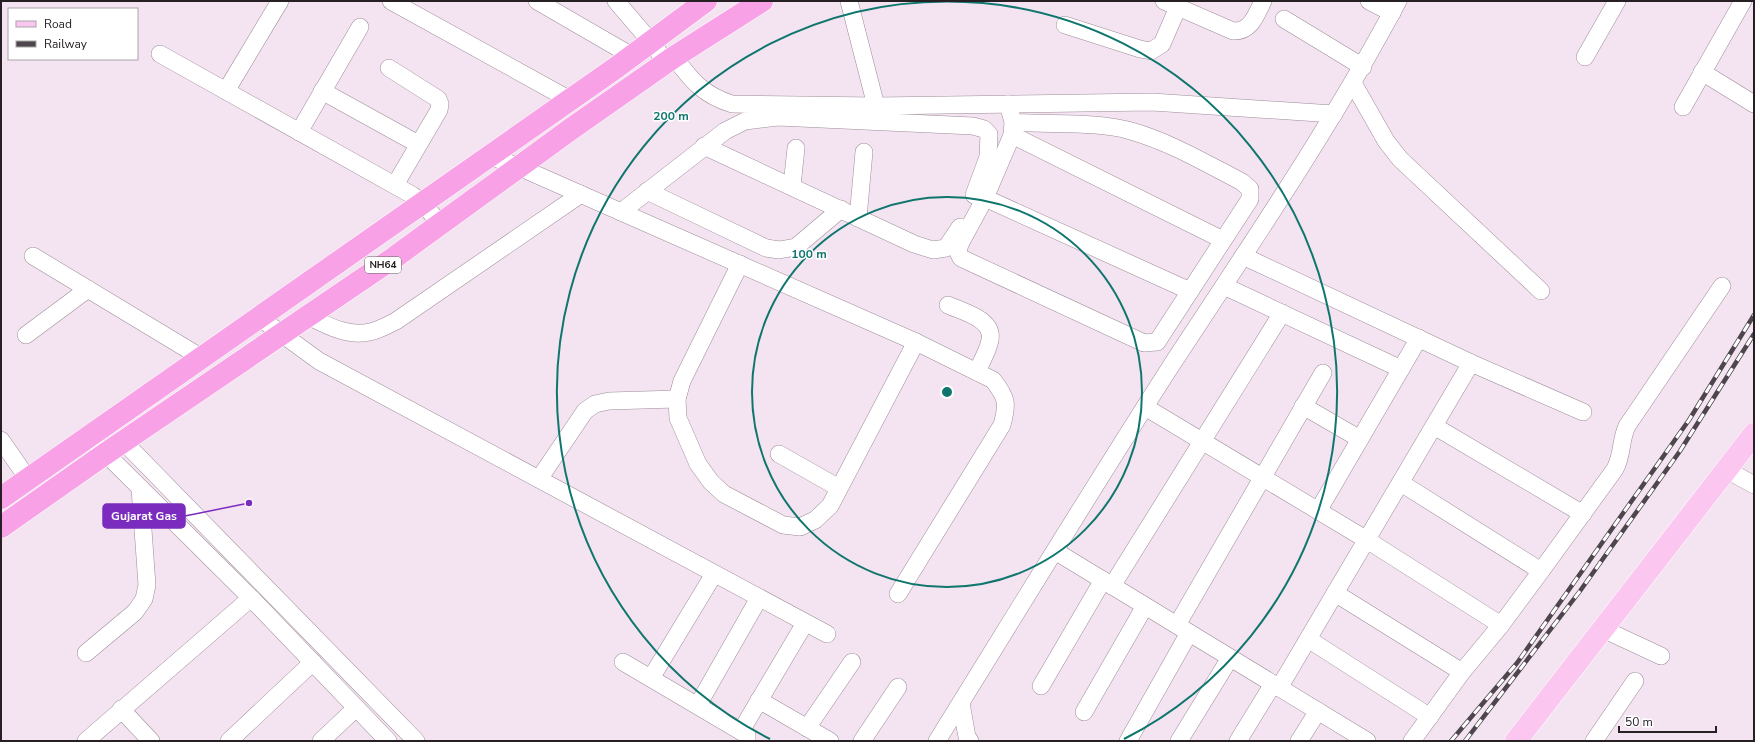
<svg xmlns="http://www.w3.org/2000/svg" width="1755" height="742" viewBox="0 0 1755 742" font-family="'Nunito Sans',sans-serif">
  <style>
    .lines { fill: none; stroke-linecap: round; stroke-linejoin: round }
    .minor-casing { stroke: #9d8d99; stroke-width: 18 }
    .major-casing { stroke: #fff; stroke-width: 23 }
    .highway-casing { stroke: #fff; stroke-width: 23 }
    .minor { stroke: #fff; stroke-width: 17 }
    .major { stroke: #fbc7f0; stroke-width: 22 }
    .highway { stroke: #f8a1e6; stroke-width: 22 }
    .rail-casing { stroke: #4e464d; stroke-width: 4.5 }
    .rail { stroke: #fff; stroke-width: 3; stroke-dasharray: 9; stroke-linecap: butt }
    .ring { fill: none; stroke: #0f766e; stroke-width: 2 }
    .labels { text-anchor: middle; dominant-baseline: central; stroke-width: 3; stroke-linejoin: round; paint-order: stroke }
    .shield { fill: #fff; stroke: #676366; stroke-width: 1 }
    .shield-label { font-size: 10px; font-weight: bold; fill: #262025 }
    .centre { fill: #0f766e; stroke: #fff; stroke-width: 2 }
    .ring-label { font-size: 12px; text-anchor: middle; font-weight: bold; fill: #0f766e; stroke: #fff; stroke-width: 3; stroke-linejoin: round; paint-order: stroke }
    .leader { fill: none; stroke: #7b2cbf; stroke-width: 1.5 }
    .callout-dot { fill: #7b2cbf; stroke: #fff; stroke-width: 1.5 }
    .callout { fill: #7b2cbf; stroke: #7b2cbf; stroke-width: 1.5 }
    .callout-label { font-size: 12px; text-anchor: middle; font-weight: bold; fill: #fff }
  </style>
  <rect width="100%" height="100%" fill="#f4e3f0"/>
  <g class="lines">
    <g class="minor-casing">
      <g id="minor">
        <polyline points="391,1 570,100"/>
        <polyline points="537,1 632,56"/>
        <polyline points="616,1 651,42 666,62"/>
        <polyline points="849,1 876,106"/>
        <path d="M1164,1L1233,31C1251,32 1256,15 1263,1"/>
        <polyline points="1369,1 1392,13"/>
        <polyline points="1284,19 1363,67"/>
        <polyline points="1065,25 1140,49 1151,51 1162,44 1178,7"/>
        <polyline points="160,54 412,195 423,203 440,224"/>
        <path d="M674,57C691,80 703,95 732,104L876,106L1152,102L1334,114"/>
        <polyline points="1585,57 1617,1"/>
        <polyline points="389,68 438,99 440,104 439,110 395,185"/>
        <polyline points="1702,72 1754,104"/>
        <polyline points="1353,83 1386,141 1400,159 1541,291"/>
        <polyline points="226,91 280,1"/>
        <polyline points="322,91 418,144"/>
        <path d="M1008,104L1013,122L1012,135L985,198L960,244L958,252L961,258L1144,343L1157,342L1250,199V189L1242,182C1207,164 1170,142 1131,131C1096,121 1050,125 1013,122"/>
        <polyline points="1683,107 1743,1"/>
        <polyline points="299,132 360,27"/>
        <polyline points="1012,135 1223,240"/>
        <polyline points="704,146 914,244 933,250 946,248 960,227"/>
        <path d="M490,156L519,167L916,342L993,380C1007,398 1008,403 1002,425L898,594"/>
        <polyline points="792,186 796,148"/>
        <polyline points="647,191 766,248 779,250 796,247 841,209"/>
        <polyline points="985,198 1190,291"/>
        <polyline points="621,212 725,131 745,121 778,117 973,126 984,129 989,134 988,157 974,195"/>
        <polyline points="858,218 864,152"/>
        <polyline points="33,256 202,358"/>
        <polyline points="1243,256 1471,363 1583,412"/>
        <polyline points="740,264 682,381 677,399 678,418 698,464 711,482 724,494 783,525 800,527 815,520 830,506 916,342"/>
        <polyline points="1224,286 1401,369"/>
        <path d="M948,305C963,312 994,319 990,340C988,351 981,362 977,372"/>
        <path d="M308,316C328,326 348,337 370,332C379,330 388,325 396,321L581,194"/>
        <polyline points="260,318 319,361 827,634"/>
        <polyline points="26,335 88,289"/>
        <polyline points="1303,406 1360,439"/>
        <polyline points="1145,407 1367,540 1501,625"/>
        <polyline points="1434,426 1583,514"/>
        <polyline points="89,437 251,598 388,741"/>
        <polyline points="1,440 28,479"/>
        <polyline points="123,441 416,741"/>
        <polyline points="779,454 839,488"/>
        <polyline points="1727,470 1754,485"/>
        <polyline points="539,479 585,411 595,404 609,401 677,399"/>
        <polyline points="1401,483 1541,571"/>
        <polyline points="1318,511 1419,338"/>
        <polyline points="1055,551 1367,741"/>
        <polyline points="1112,586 1282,313"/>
        <polyline points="1335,593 1462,672"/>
        <polyline points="1177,625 1323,373"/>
        <polyline points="1603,629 1661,656"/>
        <polyline points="1308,639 1430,717"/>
        <polyline points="86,653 135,612 144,599 147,585 140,488"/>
        <polyline points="623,662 747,735 747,741"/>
        <polyline points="651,678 714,574"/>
        <polyline points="1041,686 1103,580"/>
        <polyline points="1279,688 1471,363"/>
        <polyline points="759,700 830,741"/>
        <polyline points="961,703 967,737 970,741"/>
        <polyline points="698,705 759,598"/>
        <polyline points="121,709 151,741"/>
        <polyline points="1084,712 1145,606"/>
        <polyline points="807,728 852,662"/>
        <polyline points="741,731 805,623"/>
        <polyline points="86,741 251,598"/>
        <polyline points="229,741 313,662"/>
        <polyline points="321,741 356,708"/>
        <polyline points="862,741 898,687"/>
        <path d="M937,741C1014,617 1090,492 1169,369C1248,248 1330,129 1398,1"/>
        <polyline points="1128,741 1189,633"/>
        <polyline points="1179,741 1230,658"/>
        <polyline points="1238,741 1273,684"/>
        <polyline points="1299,741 1318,711"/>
        <path d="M1412,741L1462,672L1501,625L1541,571L1615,469C1623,454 1620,441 1627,426L1722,286"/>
        <polyline points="1594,741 1635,681"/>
      </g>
    </g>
    <g class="major-casing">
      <polyline id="major" points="1516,741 1754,434"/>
    </g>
    <g class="highway-casing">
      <g id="highway">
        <polyline points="1,498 617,67 706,1"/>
        <polyline points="1,527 105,454 395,257 571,129 674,57 762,1"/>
      </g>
    </g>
    <use href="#minor" class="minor"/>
    <use href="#major" class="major"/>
    <use href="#highway" class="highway"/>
    <g class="rail-casing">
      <g id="rail">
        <polyline points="1451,741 1517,663 1689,420 1754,315"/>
        <polyline points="1465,741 1580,591 1680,451 1754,334"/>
      </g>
    </g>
    <use href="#rail" class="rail"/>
  </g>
  <g class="ring">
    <circle cx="947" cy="392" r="195"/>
    <path d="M770 739A390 390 0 1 1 1124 739"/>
  </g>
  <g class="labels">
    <rect class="shield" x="365" y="257" width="36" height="16" rx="3"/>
    <g class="shield-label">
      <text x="383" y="265">NH64</text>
    </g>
  </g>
  <circle cx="947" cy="392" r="6" class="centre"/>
  <g class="ring-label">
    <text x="671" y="120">200 m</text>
    <text x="809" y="258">100 m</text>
  </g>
  <path class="leader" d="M249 503L185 516"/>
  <circle class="callout-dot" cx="249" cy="503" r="4"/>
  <rect class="callout" x="103" y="504" width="82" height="24" rx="4"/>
  <g class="callout-label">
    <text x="144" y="520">Gujarat Gas</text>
  </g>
  <rect width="1755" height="742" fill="none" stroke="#262025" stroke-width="4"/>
  <rect x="8" y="8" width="130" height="52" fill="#ffffff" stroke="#a8a6a8"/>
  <rect x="16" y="21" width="20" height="6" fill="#fbc7f0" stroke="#a8a6a8"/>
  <text x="44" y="28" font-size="12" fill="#262025">Road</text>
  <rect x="16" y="41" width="20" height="6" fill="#4e464d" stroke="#a8a6a8"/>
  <text x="44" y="48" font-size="12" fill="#262025">Railway</text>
  <path d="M1619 726v6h97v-6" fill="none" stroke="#262025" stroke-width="2"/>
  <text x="1625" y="726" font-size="12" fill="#262025" stroke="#ffffff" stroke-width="3" paint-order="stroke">50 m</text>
</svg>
